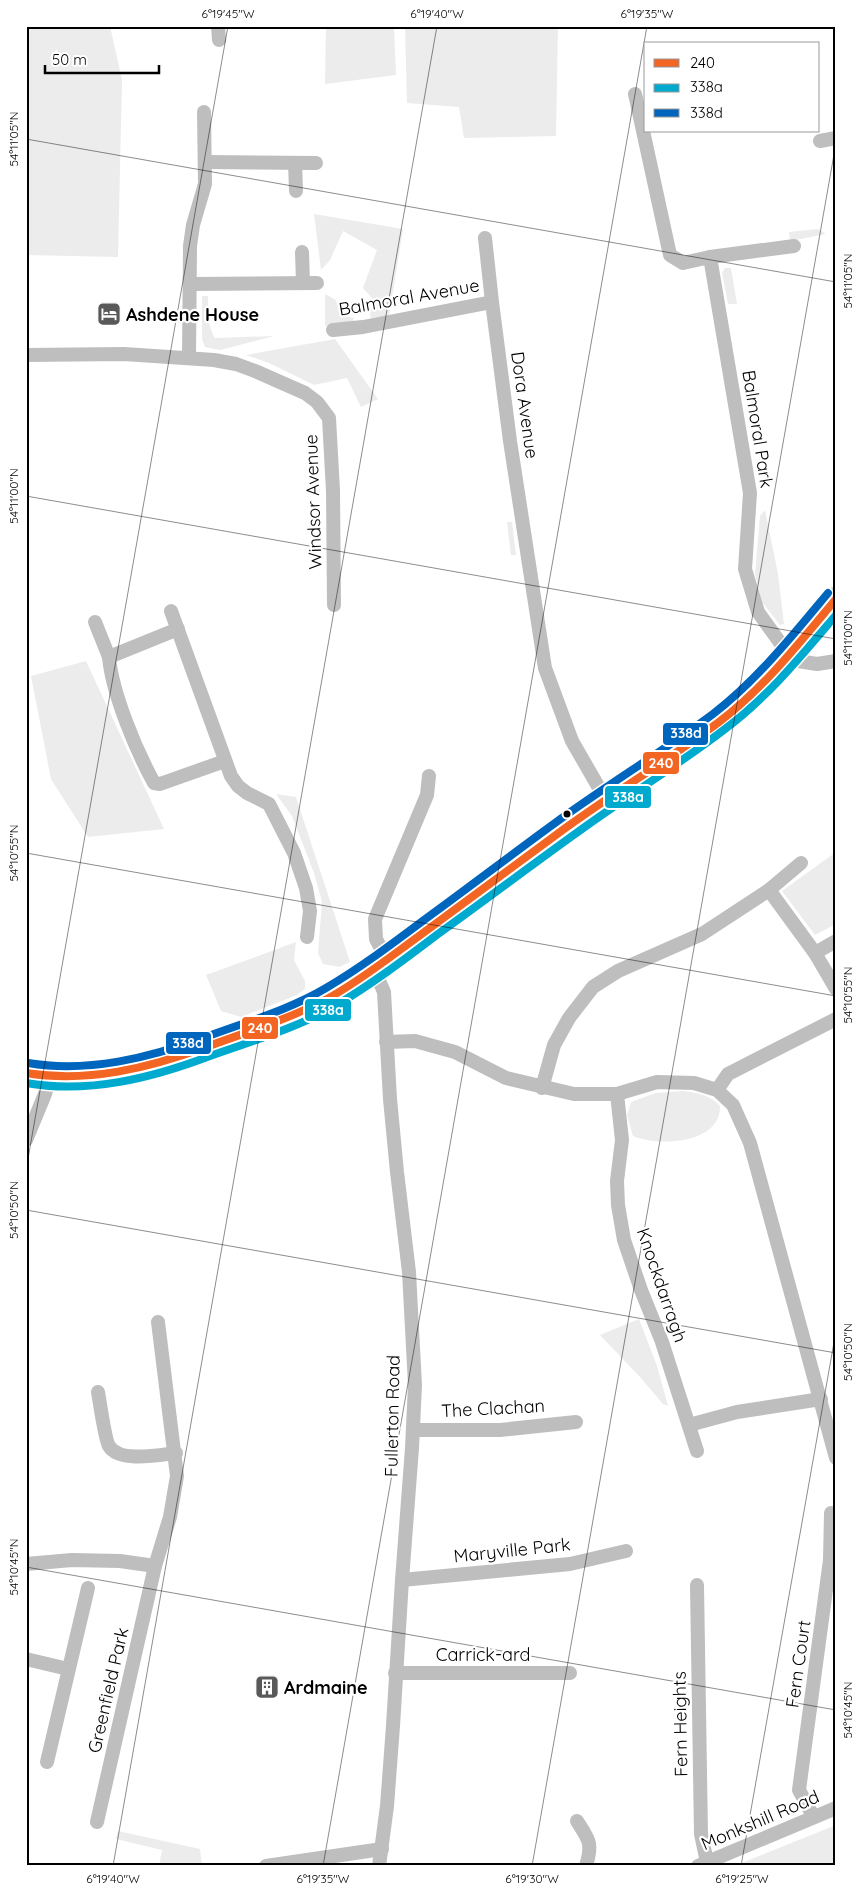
<svg xmlns="http://www.w3.org/2000/svg" width="862" height="1892" viewBox="0 0 862 1892" font-family="Quicksand,sans-serif">
  <style>
    .green { fill: #ececec }
    .lines { fill: none; stroke-linecap: round; stroke-linejoin: round }
    .primary-casing { stroke: #dbdbdb; stroke-width: 25 }
    .street { stroke: #bebebe; stroke-width: 14 }
    .primary { stroke: #bebebe; stroke-width: 22 }
    .bus-1-casing { stroke: #fff; stroke-width: 11 }
    .bus-2-casing { stroke: #fff; stroke-width: 11 }
    .bus-3-casing { stroke: #fff; stroke-width: 11 }
    .bus-1 { stroke: #f26522; stroke-width: 8 }
    .bus-2 { stroke: #00a9ce; stroke-width: 8 }
    .bus-3 { stroke: #0065bd; stroke-width: 8 }
    .ticks { fill: none; stroke: #000; stroke-width: 1; stroke-opacity: 0.45 }
    .bus-dot { fill: #000; stroke: #fff; stroke-width: 2 }
    .labels { text-anchor: middle; dominant-baseline: central; stroke-width: 4.5; stroke-linejoin: round; paint-order: stroke }
    .street-label { font-size: 18px; fill: #000; stroke: #fff }
    .poi-label { font-size: 18px; font-weight: bold; fill: #000; stroke: #fff; text-anchor: start }
    .line-badge { stroke: #fff; stroke-width: 2 }
    .badge-label { font-size: 14px; text-anchor: middle; font-weight: bold; fill: #fff }
    .neatline { fill: none; stroke: #000; stroke-width: 2 }
    .ticks-label { font-size: 12px; text-anchor: middle; fill: #000 }
  </style>
  <rect width="100%" height="100%" fill="#fff"/>
  <g class="green">
    <polygon points="26,26 110,26 122,80 118,257 26,255"/>
    <polygon points="326,26 394,26 396,75 325,84"/>
    <polygon points="405,26 558,26 556,136 464,138 459,107 407,103"/>
    <polygon points="314,214 403,229 389,316 371,318 370,315 372,298 363,288 377,250 343,231 330,260 321,270"/>
    <polygon points="818,229 826,234 790,241 789,232"/>
    <polygon points="725,268 731,268 737,304 728,304 722,273"/>
    <polygon points="325,294 336,300 340,315 354,318 352,324 325,326"/>
    <path d="M202,296H208C208,311 207,325 215,338L274,336L220,350L205,347L202,339Z"/>
    <polygon points="335,339 378,399 361,407 347,378 314,385 269,363 246,355"/>
    <polygon points="765,510 778,574 784,624 780,625 762,602 755,574 760,516"/>
    <polygon points="507,522 512,522 516,555 511,555"/>
    <polygon points="86,661 164,829 88,837 51,779 31,676"/>
    <polygon points="276,794 296,797 350,962 339,967 323,964 318,953 322,902 314,873 292,816"/>
    <polygon points="836,852 836,924 815,935 782,891"/>
    <polygon points="296,942 294,960 305,981 305,989 297,995 241,1017 221,1011 206,975"/>
    <path d="M684,1091C698,1093 710,1095 720,1106C721,1144 658,1147 633,1136L627,1115L631,1102L656,1093Z"/>
    <polygon points="639,1319 657,1366 668,1406 663,1404 640,1377 600,1335"/>
    <polygon points="836,1825 836,1866 734,1866"/>
    <polygon points="118,1831 200,1849 202,1866 159,1866 162,1850 116,1839"/>
  </g>
  <g class="lines">
    <g class="primary-casing">
      <polyline id="primary" points="26,1073 50,1077 91,1076 135,1069 185,1055 287,1018 329,998 374,969 590,810 720,721 757,688 789,655 836,599"/>
    </g>
    <g class="street">
      <polyline points="218,26 219,40"/>
      <polyline points="635,94 670,255 683,263 710,257 794,246"/>
      <polyline points="820,141 836,138"/>
      <polyline points="205,162 316,163"/>
      <polyline points="295,163 296,191"/>
      <polyline points="485,238 492,302 510,441 545,668 572,741 606,800"/>
      <polyline points="302,252 303,283"/>
      <polyline points="710,257 750,493 745,569 758,612 789,655 798,661 817,664 836,661"/>
      <polyline points="190,284 317,283"/>
      <polyline points="333,330 363,327 492,302"/>
      <polyline points="26,355 124,354 214,360 236,364 255,371 305,393 317,402 329,418 333,491 334,605"/>
      <polyline points="189,358 190,246 193,225 205,184 204,112"/>
      <polyline points="171,611 231,776 238,786 247,793 269,804 294,853 306,888 310,911 307,937"/>
      <polyline points="95,622 109,657 178,629"/>
      <path d="M109,657C112,693 136,750 154,783L160,784L225,761"/>
      <polyline points="769,890 801,863"/>
      <polyline points="815,953 836,941"/>
      <polyline points="387,960 376,939 375,919 427,795 429,776"/>
      <polyline points="374,969 384,992 390,1099 397,1172 409,1272 415,1385 412,1448 402,1580 393,1726 387,1806 379,1866"/>
      <polyline points="386,1042 415,1041 455,1052 506,1078 574,1094 617,1094 657,1082 694,1083 717,1090 733,1105 750,1143 836,1458"/>
      <polyline points="542,1088 554,1045 569,1018 593,987 618,971 702,934 769,890 815,953 836,989"/>
      <polyline points="717,1090 728,1074 836,1019"/>
      <polyline points="617,1094 622,1140 617,1181 618,1205 624,1240 641,1290 662,1342 697,1451"/>
      <polyline points="26,1140 45,1094 50,1077"/>
      <path d="M98,1392C100,1403 105,1440 109,1446C119,1463 159,1455 176,1453"/>
      <polyline points="689,1425 737,1412 821,1399"/>
      <polyline points="413,1430 500,1430 576,1422"/>
      <polyline points="26,1564 72,1560 120,1561 155,1566"/>
      <polyline points="402,1580 570,1564 626,1551"/>
      <polyline points="697,1585 701,1834 707,1862"/>
      <polyline points="26,1659 68,1669"/>
      <polyline points="395,1673 570,1673"/>
      <polyline points="47,1762 88,1588"/>
      <polyline points="813,1816 799,1790 830,1560 831,1513"/>
      <path d="M577,1821C589,1840 593,1843 586,1866"/>
      <polyline points="97,1822 155,1566 170,1517 177,1476 158,1322"/>
      <polyline points="266,1866 382,1849"/>
      <polyline points="698,1866 836,1808"/>
    </g>
    <use href="#primary" class="primary"/>
    <g class="bus-1-casing">
      <path id="bus-1" d="M26,1073C88,1083 149,1068 206,1047C247,1032 289,1019 327,999C360,981 390,957 419,936C466,901 513,867 560,832C612,794 667,761 719,722C764,688 800,642 836,599"/>
    </g>
    <g class="bus-2-casing">
      <path id="bus-2" d="M26,1083C89,1094 152,1078 210,1056C252,1041 297,1028 335,1006C372,984 405,959 438,934C484,901 529,867 575,834C624,798 677,766 725,729C768,697 802,655 836,615"/>
    </g>
    <g class="bus-3-casing">
      <path id="bus-3" d="M28,1063C88,1073 149,1058 206,1037C246,1022 289,1010 326,988C360,968 392,944 424,920C468,888 511,855 555,823C607,785 662,752 713,714C757,680 793,635 828,593"/>
    </g>
    <use href="#bus-1" class="bus-1"/>
    <use href="#bus-2" class="bus-2"/>
    <use href="#bus-3" class="bus-3"/>
  </g>
  <path class="ticks" d="M26,139L836,282M26,496L836,639M26,853L836,996M26,1170L228,26M26,1210L836,1353M26,1567L836,1710M113,1866L437,26M323,1866L647,26M532,1866L836,143M741,1866L836,1331"/>
  <defs>
    <g id="hotel-square" transform="scale(1.25)"><rect x="-9" y="-9" width="18" height="18" rx="4" fill="#595959" stroke="#fff"/><path d="M-6-4.5h1.5V1H6V5H4.5V3h-9V5H-6ZM-4 0a1.8 1.8 0 1 1 3.6 0ZM.5 0V-2.5h3Q6-2.5 6 0Z" fill="#fff"/></g>
    <g id="building-square" transform="scale(1.25)"><rect x="-9" y="-9" width="18" height="18" rx="4" fill="#595959" stroke="#fff"/><path d="M-4-6H4V6H1V3H-1V6H-4ZM-2.5-4.3h1.7v1.8h-1.7ZM.8-4.3h1.7v1.8H.8ZM-2.5-1h1.7V.8h-1.7ZM.8-1h1.7V.8H.8Z" fill="#fff"/></g>
  </defs>
  <g fill-rule="evenodd">
    <use href="#hotel-square" x="109" y="314"/>
    <use href="#building-square" x="267" y="1687"/>
  </g>
  <circle class="bus-dot" cx="567" cy="814" r="4.5"/>
  <g class="labels">
    <g class="street-label">
      <text transform="translate(409 297) rotate(-10)">Balmoral Avenue</text>
      <text transform="translate(525 405) rotate(82)">Dora Avenue</text>
      <text transform="translate(758 429) rotate(81)">Balmoral Park</text>
      <text transform="translate(313 502) rotate(-92)">Windsor Avenue</text>
      <text transform="translate(662 1285) rotate(71)">Knockdarragh</text>
      <text transform="translate(493 1408) rotate(-3)">The Clachan</text>
      <text transform="translate(392 1416) rotate(-89)">Fullerton Road</text>
      <text transform="translate(512 1550) rotate(-6)">Maryville Park</text>
      <text x="483" y="1654">Carrick-ard</text>
      <text transform="translate(798 1664) rotate(-82)">Fern Court</text>
      <text transform="translate(108 1690) rotate(-77)">Greenfield Park</text>
      <text transform="translate(680 1724) rotate(-91)">Fern Heights</text>
      <text transform="translate(760 1820) rotate(-23)">Monkshill Road</text>
    </g>
    <g class="poi-label">
      <text x="126" y="314">Ashdene House</text>
      <text x="284" y="1687">Ardmaine</text>
    </g>
  </g>
  <g class="line-badge">
    <rect x="662" y="722" width="47" height="24" rx="5" fill="#0065bd"/>
    <rect x="642" y="751" width="38" height="24" rx="5" fill="#f26522"/>
    <rect x="604" y="785" width="48" height="24" rx="5" fill="#00a9ce"/>
    <rect x="304" y="998" width="48" height="24" rx="5" fill="#00a9ce"/>
    <rect x="241" y="1016" width="38" height="24" rx="5" fill="#f26522"/>
    <rect x="165" y="1031" width="47" height="24" rx="5" fill="#0065bd"/>
  </g>
  <g class="badge-label">
    <text x="686" y="738">338d</text>
    <text x="661" y="768">240</text>
    <text x="628" y="802">338a</text>
    <text x="328" y="1015">338a</text>
    <text x="260" y="1033">240</text>
    <text x="188" y="1048">338d</text>
  </g>
  <rect width="862" height="1892" fill="none" stroke="#ffffff" stroke-width="55"/>
  <rect x="644" y="42" width="175" height="90" fill="#ffffff" stroke="#999999"/>
  <rect x="654" y="59" width="25" height="8" fill="#f26522" stroke="#999999"/>
  <text x="690" y="68" font-size="15" fill="#000000">240</text>
  <rect x="654" y="84" width="25" height="8" fill="#00a9ce" stroke="#999999"/>
  <text x="690" y="92" font-size="15" fill="#000000">338a</text>
  <rect x="654" y="109" width="25" height="8" fill="#0065bd" stroke="#999999"/>
  <text x="690" y="118" font-size="15" fill="#000000">338d</text>
  <path d="M45 65v8h114v-8" fill="none" stroke="#000000" stroke-width="2.5"/>
  <text x="52" y="65" font-size="15" fill="#000000" stroke="#ffffff" stroke-width="4" paint-order="stroke">50 m</text>
  <rect x="28" y="28" width="806" height="1836" class="neatline"/>
  <g class="ticks-label">
    <text x="228" y="18">6°19'45"W</text>
    <text x="437" y="18">6°19'40"W</text>
    <text x="647" y="18">6°19'35"W</text>
    <text transform="translate(14 139) rotate(-90)" y="4">54°11'05"N</text>
    <text transform="translate(848 281) rotate(-90)" y="4">54°11'05"N</text>
    <text transform="translate(14 496) rotate(-90)" y="4">54°11'00"N</text>
    <text transform="translate(848 638) rotate(-90)" y="4">54°11'00"N</text>
    <text transform="translate(14 853) rotate(-90)" y="4">54°10'55"N</text>
    <text transform="translate(848 995) rotate(-90)" y="4">54°10'55"N</text>
    <text transform="translate(14 1210) rotate(-90)" y="4">54°10'50"N</text>
    <text transform="translate(848 1352) rotate(-90)" y="4">54°10'50"N</text>
    <text transform="translate(14 1567) rotate(-90)" y="4">54°10'45"N</text>
    <text transform="translate(848 1710) rotate(-90)" y="4">54°10'45"N</text>
    <text x="113" y="1883">6°19'40"W</text>
    <text x="323" y="1883">6°19'35"W</text>
    <text x="532" y="1883">6°19'30"W</text>
    <text x="742" y="1883">6°19'25"W</text>
  </g>
</svg>
